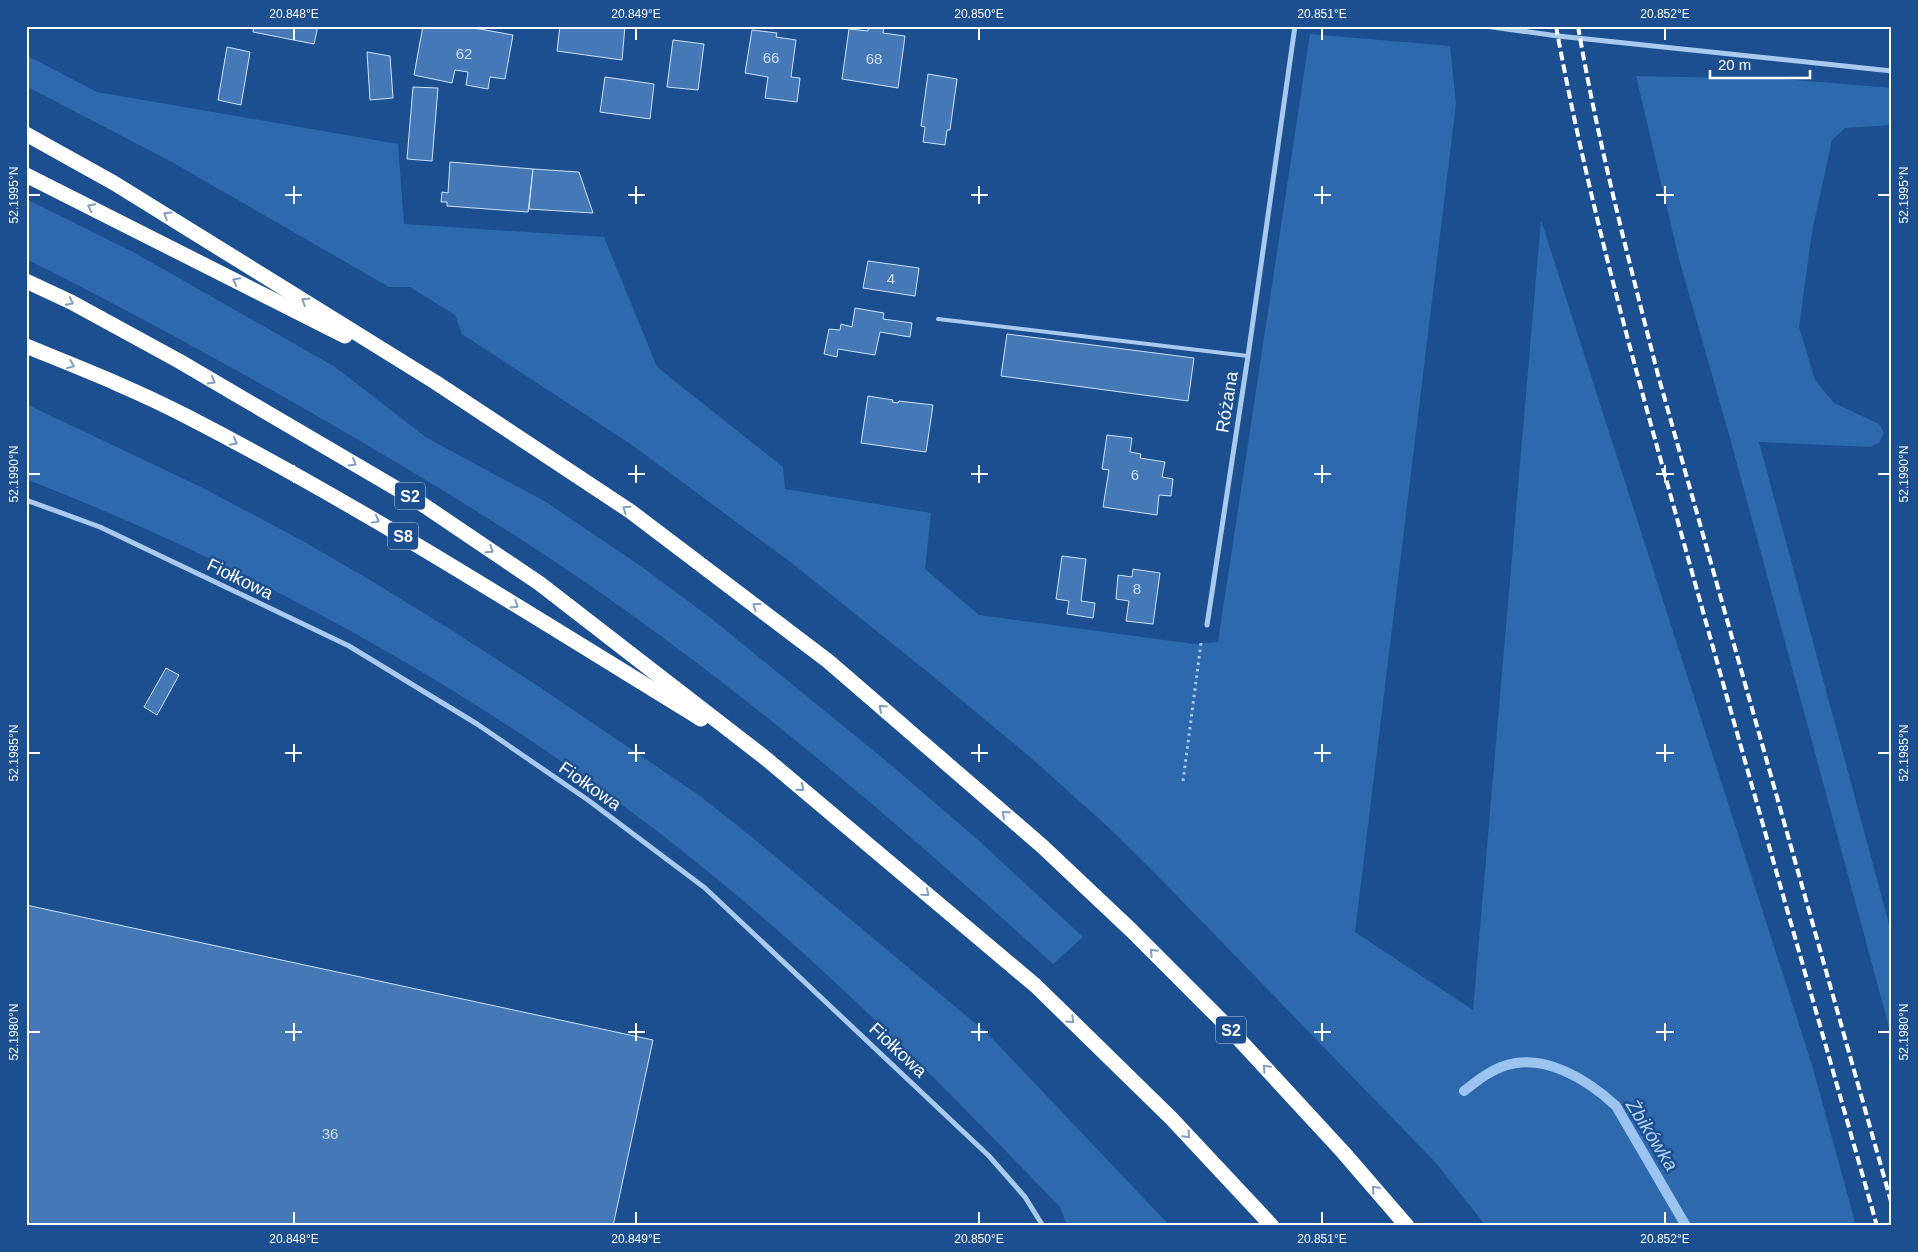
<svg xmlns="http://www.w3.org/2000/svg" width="1918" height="1252" viewBox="0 0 1918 1252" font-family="Arial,sans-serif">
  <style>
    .green { fill: #2e69ad }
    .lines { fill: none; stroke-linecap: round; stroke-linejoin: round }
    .stream { stroke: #9cc4f0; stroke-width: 10 }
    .building { fill: #4478b7; stroke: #cfe3fa }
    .path { stroke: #a9c9ee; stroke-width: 3; stroke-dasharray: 2.5 4; stroke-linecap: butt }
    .service { stroke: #a9c9ee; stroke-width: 4 }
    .minor { stroke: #a9c9ee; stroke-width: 5 }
    .motorway { stroke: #fff; stroke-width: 15 }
    .rail { stroke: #fff; stroke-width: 4; stroke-dasharray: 9 4; stroke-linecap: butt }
    .oneway { stroke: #829ec1 }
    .ticks { fill: none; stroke: #fff; stroke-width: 2 }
    .labels { text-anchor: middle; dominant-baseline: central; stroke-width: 5; stroke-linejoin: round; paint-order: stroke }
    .number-label { font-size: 15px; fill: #d0dded }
    .shield { fill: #1b4f8f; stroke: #bbcadd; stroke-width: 1 }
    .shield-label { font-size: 16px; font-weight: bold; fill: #fff }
    .street-label { font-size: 18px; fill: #fff; stroke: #1b4f8f }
    .water-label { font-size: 19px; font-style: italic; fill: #b5d3f5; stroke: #1b4f8f }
    .neatline { fill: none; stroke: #fff; stroke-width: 2 }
    .ticks-label { font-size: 12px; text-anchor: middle; fill: #fff }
  </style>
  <rect width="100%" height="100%" fill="#1b4f8f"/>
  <g class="green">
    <polygon points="1310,34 1450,46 1456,104 1355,932 1473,1010 1541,220 1812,1065 1856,1226 1486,1226 1436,1163 1152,870 1107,826 1029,756 924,669 793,564 632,445 462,334 455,315 410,287 389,287 170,161 26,86 26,55 97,92 398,144 404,224 604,237 657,367 783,467 785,489 931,513 925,569 979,615 1194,644 1218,642"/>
    <polygon points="1636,76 1783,79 1892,88 1892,125 1845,128 1832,140 1812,232 1799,327 1815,380 1834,403 1879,424 1884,433 1879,443 1870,447 1759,442 1892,935 1892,1038 1730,438 1679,259"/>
    <path d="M26,199L135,253L335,367L427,438L546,502L642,567L712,619L885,760L977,839L1083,937L1053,964C927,849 797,736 658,634C532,541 396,460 259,383C182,340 105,298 26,259Z"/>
    <path d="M26,404L203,488L299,539L365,577L445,626L538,686L700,796L753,838L988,1034L1170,1226H1067L1060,1207C950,1093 840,979 717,879C511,709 274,576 26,479Z"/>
  </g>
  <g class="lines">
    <path class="stream" d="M1464,1091C1477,1081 1489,1071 1504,1066C1544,1052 1588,1080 1616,1106L1686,1226"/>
  </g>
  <g class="building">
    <polygon points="254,26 318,26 314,44 253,32"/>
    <polygon points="423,26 463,26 513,35 505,79 490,77 488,89 466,85 468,72 455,70 452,83 414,75"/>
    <polygon points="560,26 625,26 622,60 557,51"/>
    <polygon points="869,26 884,26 883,33 905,36 898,88 842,79 849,29 868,31"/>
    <polygon points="752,30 777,33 776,37 796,40 791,77 800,78 797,102 765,98 768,77 745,73"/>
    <polygon points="673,40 704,44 698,90 667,87"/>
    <polygon points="227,47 250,52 241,105 218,100"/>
    <polygon points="367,52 390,56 393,98 370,100"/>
    <polygon points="928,74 957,79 950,130 947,130 945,145 923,142 925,127 921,126"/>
    <polygon points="605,77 654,84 650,119 600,112"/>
    <polygon points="413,87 438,88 432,161 407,159"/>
    <polygon points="450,162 533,169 528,212 447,206 447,202 441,202 442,192 448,193"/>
    <polygon points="533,169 579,172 593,213 529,209"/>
    <polygon points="868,261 919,268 915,296 863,288"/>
    <polygon points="855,308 884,313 883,319 912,323 910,337 880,332 875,355 838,349 837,357 824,354 829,329 840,330 841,324 852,327"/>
    <polygon points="1007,334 1194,358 1188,401 1001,376"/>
    <polygon points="868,396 893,400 892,402 898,403 899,401 933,405 926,452 861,443"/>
    <polygon points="1107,435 1132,438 1130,452 1141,454 1140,458 1165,462 1162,477 1173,479 1171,496 1159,495 1157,515 1103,507 1109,470 1102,469"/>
    <polygon points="1062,556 1086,559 1081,601 1095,603 1093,618 1067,614 1069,601 1056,599"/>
    <polygon points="1133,569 1160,573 1153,624 1126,621 1129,601 1116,599 1118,575 1132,577"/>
    <polygon points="166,668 179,675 157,715 144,707"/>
    <polygon points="26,905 653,1040 613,1226 26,1226"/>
  </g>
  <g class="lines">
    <polyline class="path" points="1183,781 1201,643"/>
    <polyline class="service" points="938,319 1248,356"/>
    <g class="minor">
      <polyline points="1485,26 1558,36 1892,71"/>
      <polyline points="26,500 100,527 349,646 477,724 588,800 705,888 989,1156 1025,1197 1043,1226"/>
      <polyline points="1207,625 1248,356 1295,26"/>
    </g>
    <g class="motorway">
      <polyline points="26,134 114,183 435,382 630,511 828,661 1042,846 1131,930 1224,1023 1343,1152 1407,1226"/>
      <polyline points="26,175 345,336"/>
      <polyline points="26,281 71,302 179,361 416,500 539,583 764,757 1036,986 1171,1118 1272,1226"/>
      <path d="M26,346C80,368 134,389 186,416C363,507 531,615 701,719"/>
    </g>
    <g class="rail">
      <path d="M1556,26C1588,202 1637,375 1685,547C1748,774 1813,1000 1877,1226"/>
      <path d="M1578,26C1598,144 1629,260 1658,375L1892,1205"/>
    </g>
  </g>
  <defs><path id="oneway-chevron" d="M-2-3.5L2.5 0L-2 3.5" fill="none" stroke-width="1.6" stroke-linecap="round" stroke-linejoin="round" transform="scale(1.25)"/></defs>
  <g class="oneway">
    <use href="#oneway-chevron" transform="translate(91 207) rotate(-153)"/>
    <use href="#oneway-chevron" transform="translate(167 215) rotate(-148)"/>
    <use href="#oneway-chevron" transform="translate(236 281) rotate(-153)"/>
    <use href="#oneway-chevron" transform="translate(305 301) rotate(-148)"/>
    <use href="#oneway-chevron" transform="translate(70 302) rotate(27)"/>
    <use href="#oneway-chevron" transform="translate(71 365) rotate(22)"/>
    <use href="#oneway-chevron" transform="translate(212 381) rotate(30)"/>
    <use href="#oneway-chevron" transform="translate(234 442) rotate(28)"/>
    <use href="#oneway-chevron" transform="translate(353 463) rotate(30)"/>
    <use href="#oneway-chevron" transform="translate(626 509) rotate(-146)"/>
    <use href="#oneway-chevron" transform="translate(376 520) rotate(29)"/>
    <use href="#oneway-chevron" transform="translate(490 550) rotate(34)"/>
    <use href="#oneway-chevron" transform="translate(515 605) rotate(32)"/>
    <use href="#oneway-chevron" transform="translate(756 606) rotate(-143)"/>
    <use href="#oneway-chevron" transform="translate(882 708) rotate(-139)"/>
    <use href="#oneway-chevron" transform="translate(801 788) rotate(40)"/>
    <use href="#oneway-chevron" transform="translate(1005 814) rotate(-139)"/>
    <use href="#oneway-chevron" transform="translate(926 893) rotate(40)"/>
    <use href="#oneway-chevron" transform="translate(1153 952) rotate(-135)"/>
    <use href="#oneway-chevron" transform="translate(1071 1020) rotate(44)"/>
    <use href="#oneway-chevron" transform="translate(1266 1068) rotate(-133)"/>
    <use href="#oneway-chevron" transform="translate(1187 1135) rotate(47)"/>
    <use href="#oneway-chevron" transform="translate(1375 1189) rotate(-131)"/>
  </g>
  <path class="ticks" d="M294,28V40M636,28V40M979,28V40M1322,28V40M1665,28V40M294,186V204M636,186V204M979,186V204M1322,186V204M1665,186V204M28,195H40M285,195H302M628,195H645M971,195H988M1314,195H1331M1656,195H1674M1878,195H1890M294,465V483M636,465V483M979,465V483M1322,465V483M1665,465V483M28,474H40M285,474H302M628,474H645M971,474H988M1314,474H1331M1656,474H1674M1878,474H1890M294,744V762M636,744V762M979,744V762M1322,744V762M1665,744V762M28,753H40M285,753H302M628,753H645M971,753H988M1314,753H1331M1656,753H1674M1878,753H1890M294,1023V1041M636,1023V1041M979,1023V1041M1322,1023V1041M1665,1023V1041M28,1032H40M285,1032H302M628,1032H645M971,1032H988M1314,1032H1331M1656,1032H1674M1878,1032H1890M294,1212V1224M636,1212V1224M979,1212V1224M1322,1212V1224M1665,1212V1224"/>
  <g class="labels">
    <g class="number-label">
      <text x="464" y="53">62</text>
      <text x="771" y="57">66</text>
      <text x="874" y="58">68</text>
      <text x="891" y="278">4</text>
      <text x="1135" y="474">6</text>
      <text x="1137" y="588">8</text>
      <text x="330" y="1133">36</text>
    </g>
    <g class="shield">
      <rect x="395" y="482.5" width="30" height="27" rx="4"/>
      <rect x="388" y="522.5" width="30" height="27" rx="4"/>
      <rect x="1216" y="1016.5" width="30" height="27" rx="4"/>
    </g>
    <g class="shield-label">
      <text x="410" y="496">S2</text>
      <text x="403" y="536">S8</text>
      <text x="1231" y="1030">S2</text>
    </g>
    <g class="street-label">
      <text transform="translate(1227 402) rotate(-81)">Różana</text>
      <text transform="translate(240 579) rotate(26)">Fiołkowa</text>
      <text transform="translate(590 786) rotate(35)">Fiołkowa</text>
      <text transform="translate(898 1050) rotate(43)">Fiołkowa</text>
    </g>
    <g class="water-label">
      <text transform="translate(1652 1135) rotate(58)">Żbikówka</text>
    </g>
  </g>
  <rect width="1918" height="1252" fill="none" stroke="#1b4f8f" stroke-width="55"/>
  <path d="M1710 70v8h100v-8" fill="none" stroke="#ffffff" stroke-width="2.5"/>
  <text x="1718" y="70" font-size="15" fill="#ffffff" stroke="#1b4f8f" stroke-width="4" paint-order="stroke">20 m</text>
  <rect x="28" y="28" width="1862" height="1196" class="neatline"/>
  <g class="ticks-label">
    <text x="294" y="18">20.848°E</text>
    <text x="636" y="18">20.849°E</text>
    <text x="979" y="18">20.850°E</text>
    <text x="1322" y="18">20.851°E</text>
    <text x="1665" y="18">20.852°E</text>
    <text transform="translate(14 195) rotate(-90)" y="4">52.1995°N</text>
    <text transform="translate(1904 195) rotate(-90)" y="4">52.1995°N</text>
    <text transform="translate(14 474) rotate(-90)" y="4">52.1990°N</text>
    <text transform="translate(1904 474) rotate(-90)" y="4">52.1990°N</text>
    <text transform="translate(14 753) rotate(-90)" y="4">52.1985°N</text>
    <text transform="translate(1904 753) rotate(-90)" y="4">52.1985°N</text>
    <text transform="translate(14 1032) rotate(-90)" y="4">52.1980°N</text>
    <text transform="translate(1904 1032) rotate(-90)" y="4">52.1980°N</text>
    <text x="294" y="1243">20.848°E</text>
    <text x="636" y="1243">20.849°E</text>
    <text x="979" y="1243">20.850°E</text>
    <text x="1322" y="1243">20.851°E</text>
    <text x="1665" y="1243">20.852°E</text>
  </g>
</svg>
